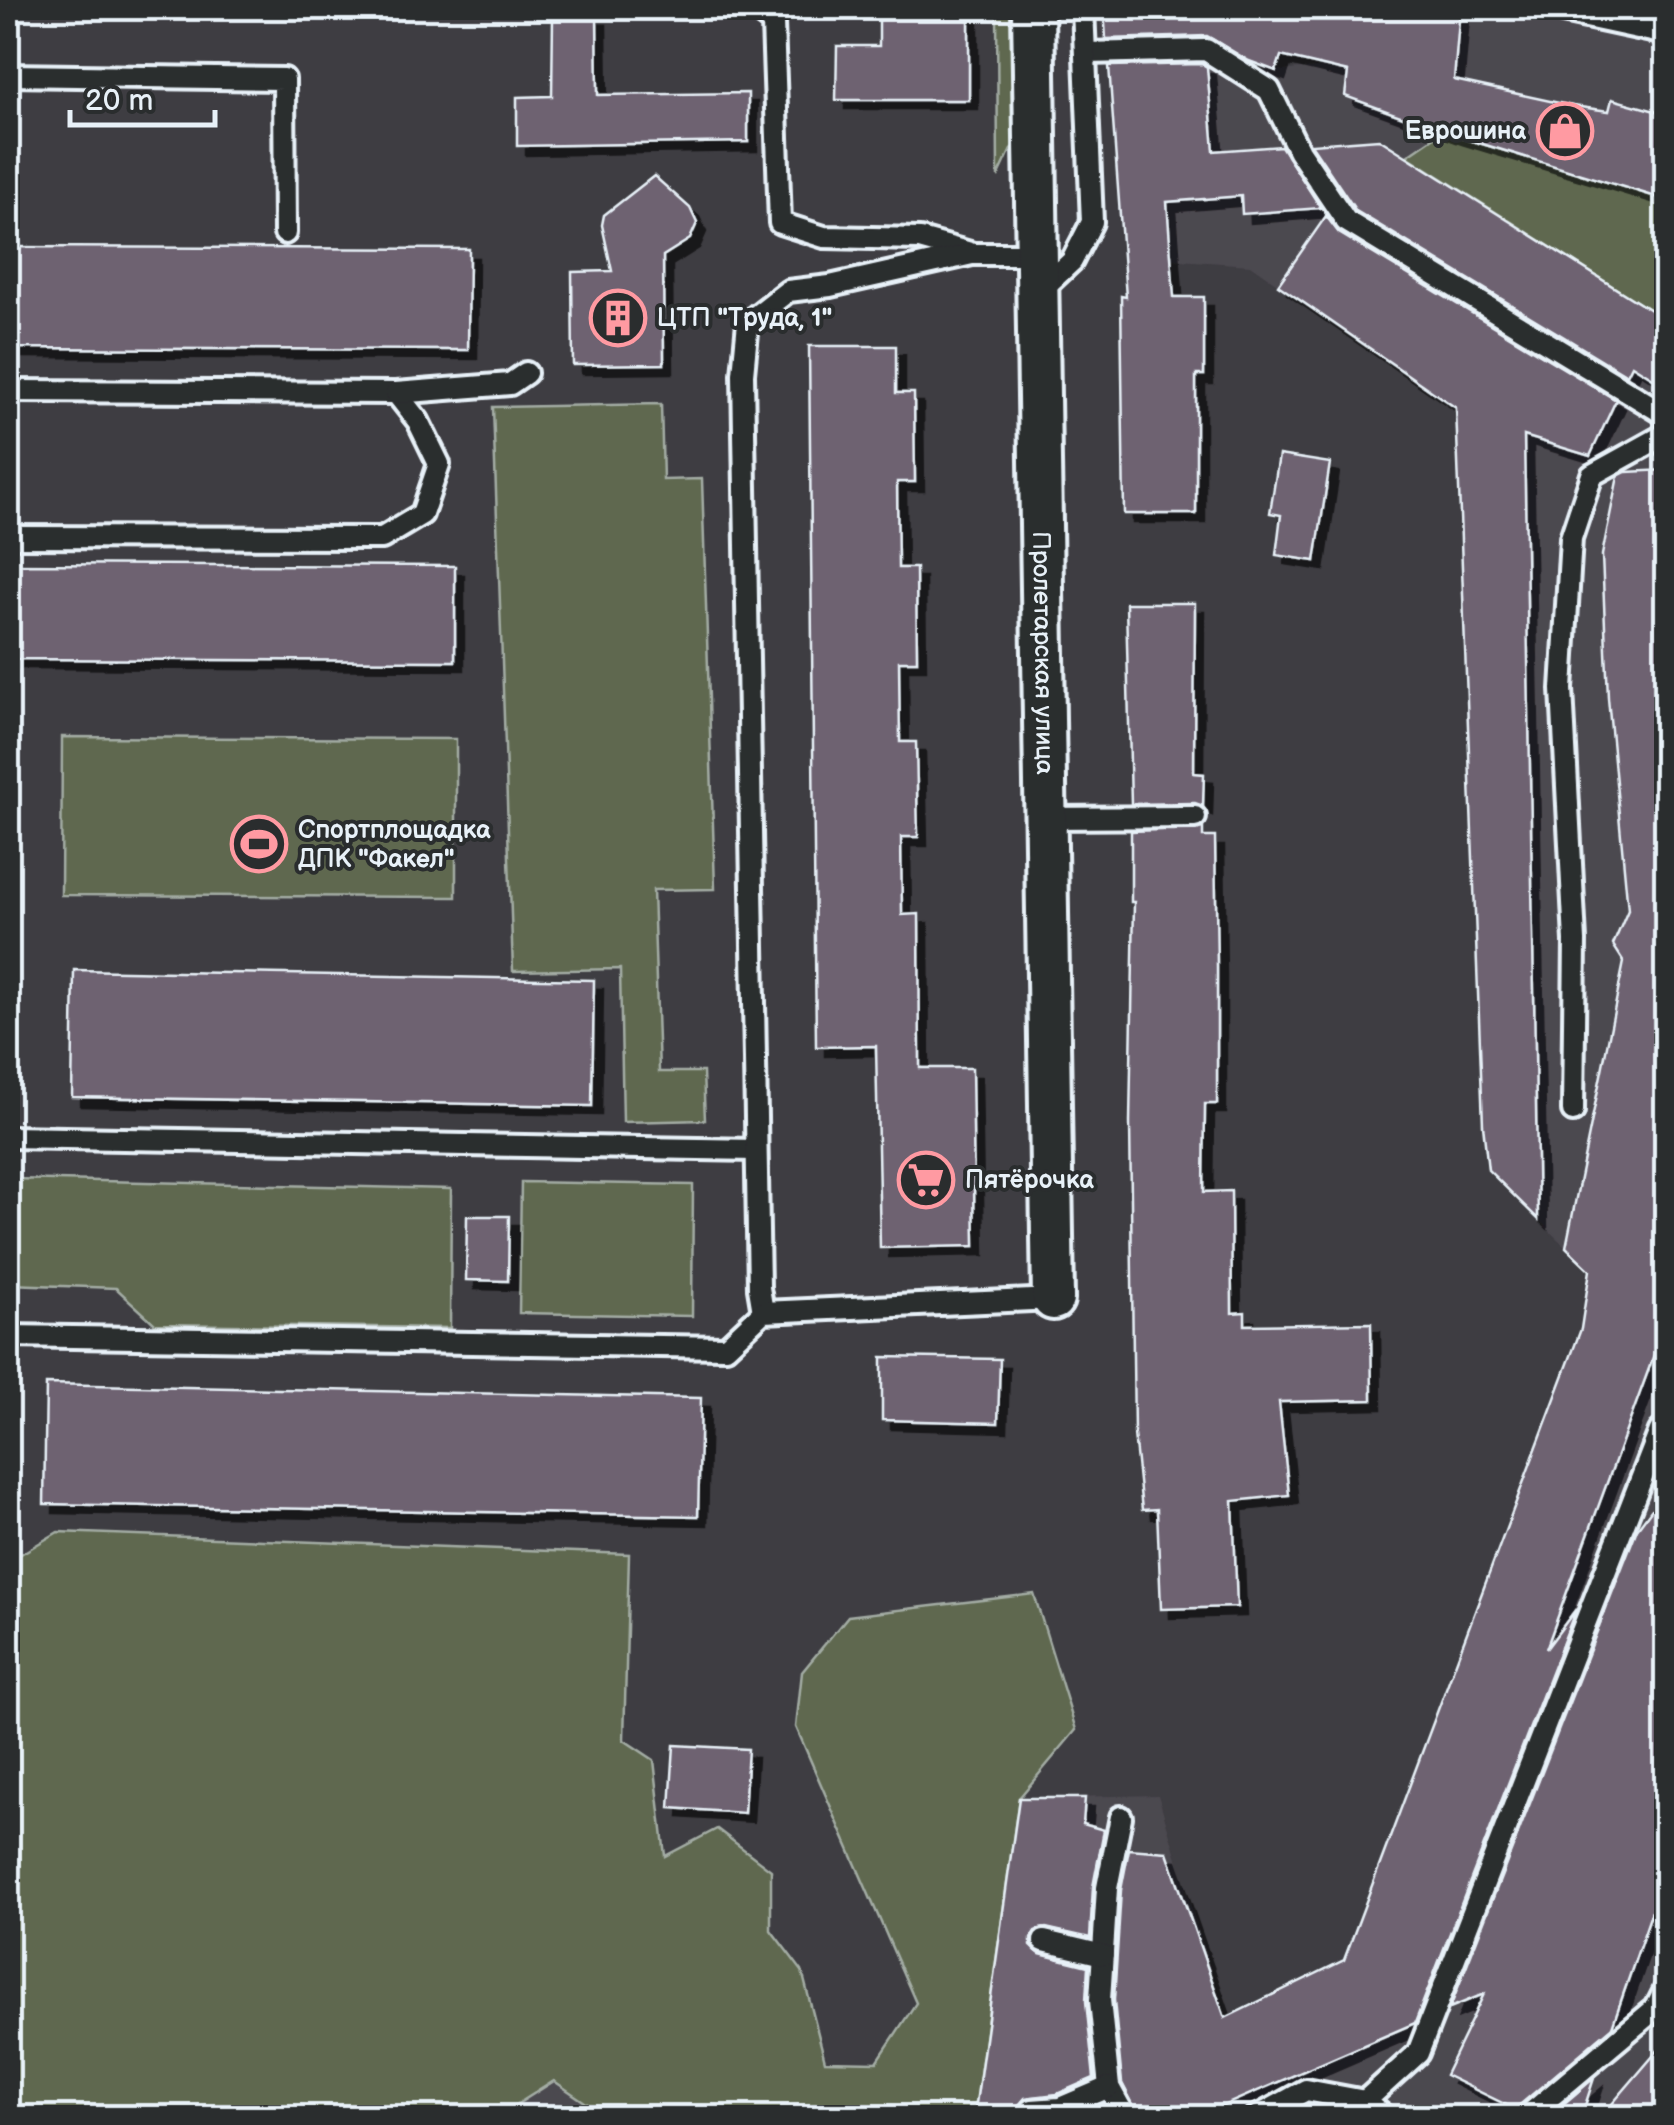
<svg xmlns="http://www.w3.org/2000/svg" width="1674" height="2125" viewBox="0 0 1674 2125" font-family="'Balsamiq Sans',sans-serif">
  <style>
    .built { fill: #4c4850 }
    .green { fill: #5e684f; stroke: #a3aca4; stroke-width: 2.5 }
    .building { fill: #6e6271; stroke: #e8f1f8; stroke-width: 2.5; filter: url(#shadow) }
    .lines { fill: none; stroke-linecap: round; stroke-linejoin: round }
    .service-casing { stroke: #e8f1f8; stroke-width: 28 }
    .minor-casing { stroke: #e8f1f8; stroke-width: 48 }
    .service { stroke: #2a2d2e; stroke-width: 20 }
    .minor { stroke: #2a2d2e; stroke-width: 40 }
    .labels { text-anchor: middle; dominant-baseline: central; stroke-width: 8; stroke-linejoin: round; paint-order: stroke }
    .poi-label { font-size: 25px; font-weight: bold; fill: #e8f1f8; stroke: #2a2d2e; text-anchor: start }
    .street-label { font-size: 25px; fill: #e8f1f8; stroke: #2a2d2e }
  </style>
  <defs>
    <filter id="shadow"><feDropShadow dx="9" dy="9" stdDeviation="0" flood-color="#0009"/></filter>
  </defs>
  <rect width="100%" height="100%" fill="#3e3d42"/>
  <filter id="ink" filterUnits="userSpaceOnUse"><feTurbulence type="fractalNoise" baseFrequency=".01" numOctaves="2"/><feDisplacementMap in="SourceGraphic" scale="20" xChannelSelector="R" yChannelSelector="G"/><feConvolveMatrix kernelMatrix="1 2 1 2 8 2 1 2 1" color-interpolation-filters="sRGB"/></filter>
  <g filter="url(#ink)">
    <g class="built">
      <polygon points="1098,8 1293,8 1277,71 1349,65 1388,34 1395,8 1666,8 1666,200 1443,132 1408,156 1666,320 1666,2117 974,2118 1019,1798 1158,1795 1225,2018 1344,1960 1581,1330 1590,1271 1488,1170 1483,1125 1456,409 1250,265 1123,256 1109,71"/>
      <polygon points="554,2081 607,2117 497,2118"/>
    </g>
    <g class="green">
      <polygon points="997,8 1012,8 1014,143 998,177"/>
      <polygon points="1442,132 1666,200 1666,320 1407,156"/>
      <polygon points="661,404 663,480 702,479 715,889 653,890 659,1072 703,1072 705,1120 623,1122 620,969 513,971 493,407"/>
      <polygon points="62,737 456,739 456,897 61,895"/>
      <polygon points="11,1179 451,1189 450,1328 155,1324 116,1288 9,1284"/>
      <polygon points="521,1182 693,1185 692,1316 519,1313"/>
      <polygon points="58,1532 629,1554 624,1740 654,1760 665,1856 717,1829 771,1870 771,1930 802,1971 825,2061 877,2062 916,2003 796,1727 802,1672 848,1616 1034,1594 1076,1730 1019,1798 974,2117 607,2117 554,2081 497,2117 15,2118 8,2115 8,1566 9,1561"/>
    </g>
    <g class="building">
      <polygon points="879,8 969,8 969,100 836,100 837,46 879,46"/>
      <polygon points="1104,8 1460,8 1454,80 1573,106 1609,111 1612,99 1666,114 1666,200 1453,135 1345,96 1348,72 1281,56 1276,71 1249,61 1207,36 1106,39"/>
      <polygon points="553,16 597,16 598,95 748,93 748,142 517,146 517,97 552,96"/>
      <polygon points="1202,64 1207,67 1214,151 1281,146 1321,208 1242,214 1241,196 1167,202 1174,297 1204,297 1204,375 1196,375 1196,514 1124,514 1121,296 1126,297 1109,66"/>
      <polygon points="1379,139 1666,320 1666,386 1632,365 1627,375 1356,211 1311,144"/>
      <polygon points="654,176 690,208 697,223 690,239 663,256 664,364 573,365 572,272 612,271 602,225 604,215"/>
      <polygon points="1326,216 1339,233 1616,400 1590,456 1524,436 1538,1219 1488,1170 1483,1125 1456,408 1278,285"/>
      <polygon points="8,247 469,249 468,350 8,348"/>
      <polygon points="809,346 896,346 896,393 914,393 915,482 897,482 898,568 916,568 917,661 899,661 900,742 916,742 918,837 901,837 902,915 919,914 920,1068 972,1068 975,1246 880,1248 876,1046 816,1047"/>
      <polygon points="1279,455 1330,463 1315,561 1276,555 1281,515 1270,513"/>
      <polygon points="1666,470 1666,1322 1546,1649 1576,1609 1415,2023 1195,2118 1140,2118 1122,2083 1114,2000 1121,1890 1129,1849 1167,1852 1225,2018 1344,1960 1581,1329 1590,1270 1566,1247 1624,962 1613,945 1628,910 1608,698 1602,555 1618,476 1626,472"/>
      <polygon points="8,564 455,566 455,661 8,659"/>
      <polygon points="1126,603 1195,603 1194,773 1204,774 1203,806 1195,803 1131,804"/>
      <polygon points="1203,828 1203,837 1215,837 1217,968 1217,1104 1205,1104 1204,1192 1231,1191 1232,1313 1245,1312 1245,1325 1371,1323 1372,1400 1279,1402 1289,1495 1233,1501 1237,1607 1161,1609 1157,1509 1142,1510 1134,1434 1130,1122 1134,902 1131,902 1131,831"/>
      <polygon points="74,970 594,980 592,1106 72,1097"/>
      <polygon points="467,1216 509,1216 508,1281 466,1280"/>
      <polygon points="882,1357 1000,1359 998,1423 882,1420"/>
      <polygon points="46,1384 701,1398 698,1516 44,1504"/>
      <polygon points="1666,1490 1666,1870 1612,2027 1515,2109 1445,2075 1484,1994 1450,2008 1637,1529"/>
      <polygon points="674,1745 748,1749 744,1813 670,1808"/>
      <polygon points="1019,1798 1085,1798 1083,1824 1104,1830 1093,1887 1090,1938 1046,1928 1035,1931 1031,1939 1031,1946 1040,1954 1088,1966 1086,2001 1094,2078 1057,2094 1025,2098 1019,2105 1021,2118 974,2118"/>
      <polygon points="1666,2041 1666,2118 1600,2118"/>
      <polygon points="1594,2078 1581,2118 1547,2118"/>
      <polygon points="1103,2105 1110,2118 1073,2118"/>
    </g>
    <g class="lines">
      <g class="service-casing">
        <g id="service">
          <polyline points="753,8 773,23 780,223 824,237 920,239 970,253"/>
          <polyline points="1564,8 1563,12 1666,34"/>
          <polyline points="1087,53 1206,50 1269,90 1299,151 1346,221 1666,415"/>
          <polyline points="8,75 284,79 285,233"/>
          <polyline points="1038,293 1072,261 1092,222 1083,8"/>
          <polyline points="8,391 396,393 418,421 439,464 422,514 382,538 8,537"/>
          <polyline points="396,393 510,384 526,373"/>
          <polyline points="1045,818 1195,817"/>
          <polyline points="1573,1111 1575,941 1562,689 1571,538 1592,475 1666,434"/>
          <polyline points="8,1137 756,1150"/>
          <polyline points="763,1312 759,1288 743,374 748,322 788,291 830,286 972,254 1036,254"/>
          <polyline points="8,1336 726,1347 763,1312 1053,1299"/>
          <polyline points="1121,1817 1107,1888 1100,2000 1109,2087 1126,2118"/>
          <polyline points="1044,1941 1103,1955"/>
          <polyline points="1032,2110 1060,2108 1109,2087"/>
          <polyline points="1255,2118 1306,2090 1365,2101"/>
          <polyline points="1386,2118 1365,2101 1418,2053 1660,1431 1666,1427"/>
          <polyline points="1525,2118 1656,2008 1666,1988"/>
        </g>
      </g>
      <g class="minor-casing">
        <g id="minor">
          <path id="s1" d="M1033,8L1053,1299"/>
        </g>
      </g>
      <use href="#service" class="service"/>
      <use href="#minor" class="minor"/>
    </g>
  </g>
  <defs>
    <g id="shop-ring" transform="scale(2.875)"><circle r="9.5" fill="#2a2d2e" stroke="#ff9aa2" stroke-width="1.5"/><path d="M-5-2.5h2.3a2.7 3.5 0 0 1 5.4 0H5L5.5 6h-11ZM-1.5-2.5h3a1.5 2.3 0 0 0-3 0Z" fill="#ff9aa2"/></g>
    <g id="building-ring" transform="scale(2.875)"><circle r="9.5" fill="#2a2d2e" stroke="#ff9aa2" stroke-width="1.5"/><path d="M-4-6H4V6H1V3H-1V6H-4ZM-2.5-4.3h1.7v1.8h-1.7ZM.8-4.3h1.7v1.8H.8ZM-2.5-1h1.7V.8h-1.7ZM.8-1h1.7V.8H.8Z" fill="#ff9aa2"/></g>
    <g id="stadium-ring" transform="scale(2.875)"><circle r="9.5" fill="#2a2d2e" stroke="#ff9aa2" stroke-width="1.5"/><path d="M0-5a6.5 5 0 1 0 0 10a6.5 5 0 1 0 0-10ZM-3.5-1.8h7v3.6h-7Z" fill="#ff9aa2"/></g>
    <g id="supermarket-ring" transform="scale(2.875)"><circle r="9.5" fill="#2a2d2e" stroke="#ff9aa2" stroke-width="1.5"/><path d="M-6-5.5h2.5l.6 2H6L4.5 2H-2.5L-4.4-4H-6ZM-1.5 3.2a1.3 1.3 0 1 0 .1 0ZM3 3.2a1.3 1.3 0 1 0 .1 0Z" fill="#ff9aa2"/></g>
  </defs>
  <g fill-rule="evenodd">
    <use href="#shop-ring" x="1565" y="131"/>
    <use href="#building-ring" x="618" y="318"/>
    <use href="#stadium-ring" x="259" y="844"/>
    <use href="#supermarket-ring" x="926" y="1180"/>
  </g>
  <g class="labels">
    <g class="poi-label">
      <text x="1526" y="131" text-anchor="end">Еврошина</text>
      <text x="657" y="318">ЦТП "Труда, 1"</text>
      <text x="298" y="830">Спортплощадка<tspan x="298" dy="29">ДПК "Факел"</tspan></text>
      <text x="965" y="1180">Пятёрочка</text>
    </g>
    <g class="street-label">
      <text stroke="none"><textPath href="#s1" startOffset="645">Пролетарская улица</textPath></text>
    </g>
  </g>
  <rect width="1674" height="2125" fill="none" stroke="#2a2d2e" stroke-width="40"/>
  <rect x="20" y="20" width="1634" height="2085" fill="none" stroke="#e8f1f8" stroke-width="4" filter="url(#ink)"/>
  <path d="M70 110v15h145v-15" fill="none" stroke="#e8f1f8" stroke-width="5"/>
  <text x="85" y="110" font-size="30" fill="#e8f1f8" stroke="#2a2d2e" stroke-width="8" paint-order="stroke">20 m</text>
</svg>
